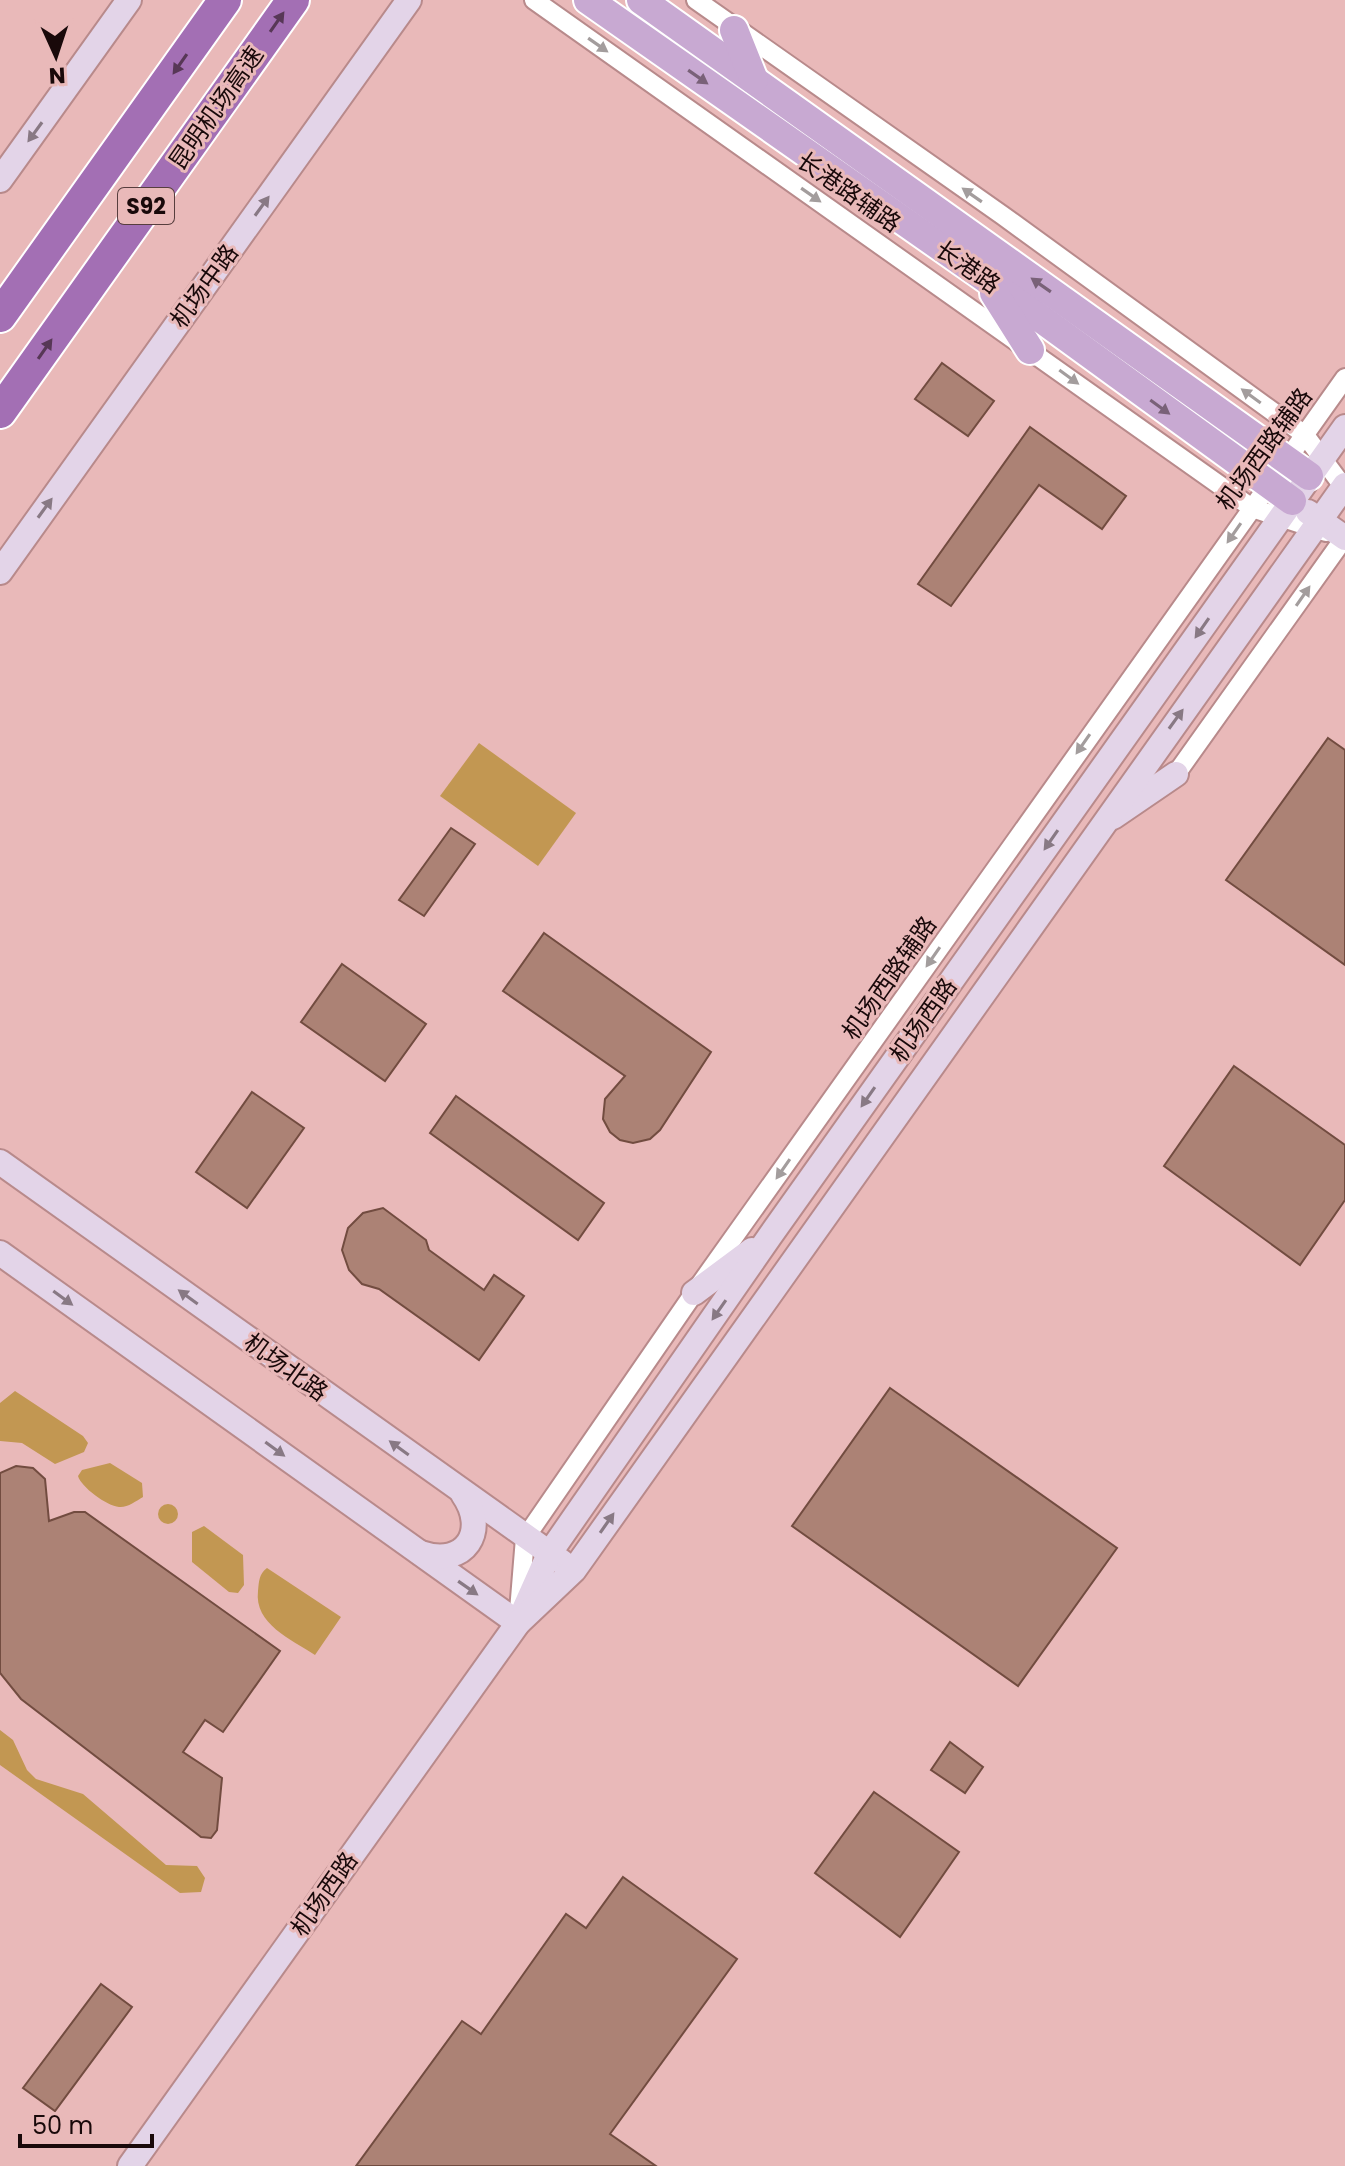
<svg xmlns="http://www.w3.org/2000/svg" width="1345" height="2166" viewBox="0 0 1345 2166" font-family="Poppins,'Noto Sans SC',sans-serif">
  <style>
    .green { fill: #c29752 }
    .building { fill: #ac8275; stroke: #724c40; stroke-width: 2 }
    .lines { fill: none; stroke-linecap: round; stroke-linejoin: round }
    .street-casing { stroke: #b88a8b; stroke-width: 22 }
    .secondary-casing { stroke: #b88a8b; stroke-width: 28 }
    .primary-casing { stroke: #fff; stroke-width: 32 }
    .highway-casing { stroke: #fff; stroke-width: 36 }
    .street { stroke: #fff; stroke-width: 18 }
    .secondary { stroke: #e3d4e8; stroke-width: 24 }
    .primary { stroke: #c8a9d2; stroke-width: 28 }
    .highway { stroke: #a36fb4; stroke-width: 32 }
    .oneway { fill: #573756 }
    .oneway2 { fill: #a39d9d }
    .oneway3 { fill: #796178 }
    .oneway4 { fill: #887984 }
    .labels { text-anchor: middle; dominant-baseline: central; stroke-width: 6; stroke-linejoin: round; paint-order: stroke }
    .shield { fill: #e9b9b9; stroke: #573e3e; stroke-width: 2 }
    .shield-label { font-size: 22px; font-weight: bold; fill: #19090a }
    .street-label { font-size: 24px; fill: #19090a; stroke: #e9b9b9 }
  </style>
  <rect width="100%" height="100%" fill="#e9b9b9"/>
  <g class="green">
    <polygon points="479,743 576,813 538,866 440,796"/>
    <polygon points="15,1391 83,1436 88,1443 84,1452 55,1464 22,1443 0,1441 0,1403"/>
    <path d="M110,1463L142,1483L143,1497C136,1501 127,1508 119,1507C107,1506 81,1487 78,1476L82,1470Z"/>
    <circle cx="168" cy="1514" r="10"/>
    <polygon points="204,1526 243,1555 244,1585 238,1593 229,1592 192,1562 192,1532"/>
    <path d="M267,1568L341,1617L315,1655C291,1639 254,1624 258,1591C259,1581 259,1574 267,1568Z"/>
    <polygon points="0,1730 13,1740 27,1770 36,1779 83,1794 166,1865 197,1866 205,1878 201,1892 180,1893 0,1765"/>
  </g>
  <g class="building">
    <polygon points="942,363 994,401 968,436 915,399"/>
    <polygon points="1030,427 1126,496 1102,529 1039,485 951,606 918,584"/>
    <polygon points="1328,738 1345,750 1345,965 1226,880"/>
    <polygon points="451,828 475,844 424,916 399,900"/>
    <polygon points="544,933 711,1052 660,1130 650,1139 633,1143 620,1140 610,1132 603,1119 605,1099 625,1076 503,991"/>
    <polygon points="342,964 426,1024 385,1081 301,1022"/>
    <polygon points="1234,1066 1345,1145 1345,1200 1300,1265 1164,1166"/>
    <polygon points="252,1092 304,1128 247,1208 196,1172"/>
    <polygon points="456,1096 604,1203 578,1240 430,1133"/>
    <polygon points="383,1208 426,1240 429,1250 484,1290 494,1275 524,1296 479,1360 379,1289 362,1284 349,1270 342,1250 348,1228 363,1213"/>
    <polygon points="890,1388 1117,1548 1018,1686 792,1526"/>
    <polygon points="16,1466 33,1468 45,1479 49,1521 74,1512 85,1512 280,1651 223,1732 205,1720 183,1752 222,1778 217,1830 211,1838 201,1837 21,1699 0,1673 0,1473"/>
    <polygon points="950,1742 983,1767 965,1793 931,1770"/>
    <polygon points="874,1792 959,1852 900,1937 815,1873"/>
    <polygon points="623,1877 737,1959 610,2134 656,2166 356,2166 462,2021 481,2034 566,1914 586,1928"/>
    <polygon points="101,1984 132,2007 55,2111 23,2088"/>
  </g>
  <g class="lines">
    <g class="street-casing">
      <g id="street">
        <polyline points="534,0 1252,508 1326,532"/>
        <polyline points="696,0 1002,215 1305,435 1345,489"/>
        <polyline points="1176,774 1345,537"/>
        <polyline points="519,1611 525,1538 694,1293 1345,378"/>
      </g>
    </g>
    <g class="secondary-casing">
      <g id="secondary">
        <polyline points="0,180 129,0"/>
        <polyline points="1308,512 1345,538"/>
        <polyline points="0,572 409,0"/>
        <polyline points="1113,817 1176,774"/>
        <polyline points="0,1162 562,1562"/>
        <polyline points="0,1253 518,1623"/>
        <polyline points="694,1293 752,1250"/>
        <path d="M421,1553C465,1568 489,1531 463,1494"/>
        <polyline points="524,1610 549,1554 770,1236 1345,427"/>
        <polyline points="130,2166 518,1623 574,1570 1345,485"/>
      </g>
    </g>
    <g class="primary-casing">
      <g id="primary">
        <polyline points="588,0 985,278 1292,501"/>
        <polyline points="641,0 1309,476"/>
        <polyline points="734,30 754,80"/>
        <polyline points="994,293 1030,350"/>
      </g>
    </g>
    <g class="highway-casing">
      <g id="highway">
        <polyline points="0,316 225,0"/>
        <polyline points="0,412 293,0"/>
      </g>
    </g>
    <use href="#street" class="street"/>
    <use href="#secondary" class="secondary"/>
    <use href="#primary" class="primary"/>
    <use href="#highway" class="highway"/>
  </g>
  <defs><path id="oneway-solid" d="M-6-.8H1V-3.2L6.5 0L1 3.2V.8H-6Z" transform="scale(2)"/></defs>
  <g class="oneway">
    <use href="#oneway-solid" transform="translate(277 22) rotate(-55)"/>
    <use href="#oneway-solid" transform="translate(180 64) rotate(125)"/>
    <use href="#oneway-solid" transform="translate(45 349) rotate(-55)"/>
  </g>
  <g class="oneway2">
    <use href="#oneway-solid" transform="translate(598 45) rotate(35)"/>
    <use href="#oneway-solid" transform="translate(811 195) rotate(35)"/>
    <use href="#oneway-solid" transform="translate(972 195) rotate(-145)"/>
    <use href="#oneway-solid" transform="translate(1069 377) rotate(36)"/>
    <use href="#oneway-solid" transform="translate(1251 396) rotate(-144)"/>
    <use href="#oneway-solid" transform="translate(1234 533) rotate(125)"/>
    <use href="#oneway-solid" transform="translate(1303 596) rotate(-55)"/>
    <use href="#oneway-solid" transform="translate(1083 744) rotate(125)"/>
    <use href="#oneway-solid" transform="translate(933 957) rotate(125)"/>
    <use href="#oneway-solid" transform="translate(783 1169) rotate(125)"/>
  </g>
  <g class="oneway3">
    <use href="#oneway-solid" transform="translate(698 77) rotate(35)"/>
    <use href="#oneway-solid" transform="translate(1041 285) rotate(-145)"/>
    <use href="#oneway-solid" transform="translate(1160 407) rotate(36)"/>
  </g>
  <g class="oneway4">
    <use href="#oneway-solid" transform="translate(35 132) rotate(126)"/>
    <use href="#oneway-solid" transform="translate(262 206) rotate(-54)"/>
    <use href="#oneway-solid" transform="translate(45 508) rotate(-54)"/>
    <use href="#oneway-solid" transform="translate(1202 628) rotate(125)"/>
    <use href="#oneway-solid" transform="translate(1176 719) rotate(-54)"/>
    <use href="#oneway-solid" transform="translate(1051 840) rotate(125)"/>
    <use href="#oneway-solid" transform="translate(868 1097) rotate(125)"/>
    <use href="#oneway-solid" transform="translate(188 1297) rotate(-144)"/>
    <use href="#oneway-solid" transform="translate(63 1298) rotate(36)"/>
    <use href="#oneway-solid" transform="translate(719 1310) rotate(125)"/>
    <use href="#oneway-solid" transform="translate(399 1448) rotate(-144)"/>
    <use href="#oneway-solid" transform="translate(275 1449) rotate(36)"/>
    <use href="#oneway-solid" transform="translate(607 1523) rotate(-55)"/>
    <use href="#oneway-solid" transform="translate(468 1588) rotate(35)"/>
  </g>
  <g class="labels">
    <rect class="shield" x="118" y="188" width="56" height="36" rx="6"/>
    <g class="shield-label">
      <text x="146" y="206">S92</text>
    </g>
    <g class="street-label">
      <text transform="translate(216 108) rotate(-55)">昆明机场高速</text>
      <text transform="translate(849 192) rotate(35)">长港路辅路</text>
      <text transform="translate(968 267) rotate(35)">长港路</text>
      <text transform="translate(204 286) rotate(-54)">机场中路</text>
      <text transform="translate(1264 449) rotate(-54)">机场西路辅路</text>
      <text transform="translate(889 978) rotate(-55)">机场西路辅路</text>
      <text transform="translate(923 1020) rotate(-55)">机场西路</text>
      <text transform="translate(286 1367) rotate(36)">机场北路</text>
      <text transform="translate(324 1894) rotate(-55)">机场西路</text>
    </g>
  </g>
  <g transform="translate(56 56) rotate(177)" stroke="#e9b9b9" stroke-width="6" paint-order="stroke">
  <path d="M0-6L14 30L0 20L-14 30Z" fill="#19090a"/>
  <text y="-12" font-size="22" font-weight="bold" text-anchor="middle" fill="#19090a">N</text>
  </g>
  <path d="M20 2134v12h132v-12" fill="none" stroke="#19090a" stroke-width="4"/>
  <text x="32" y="2134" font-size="24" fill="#19090a" stroke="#e9b9b9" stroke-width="6" paint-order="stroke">50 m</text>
</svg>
